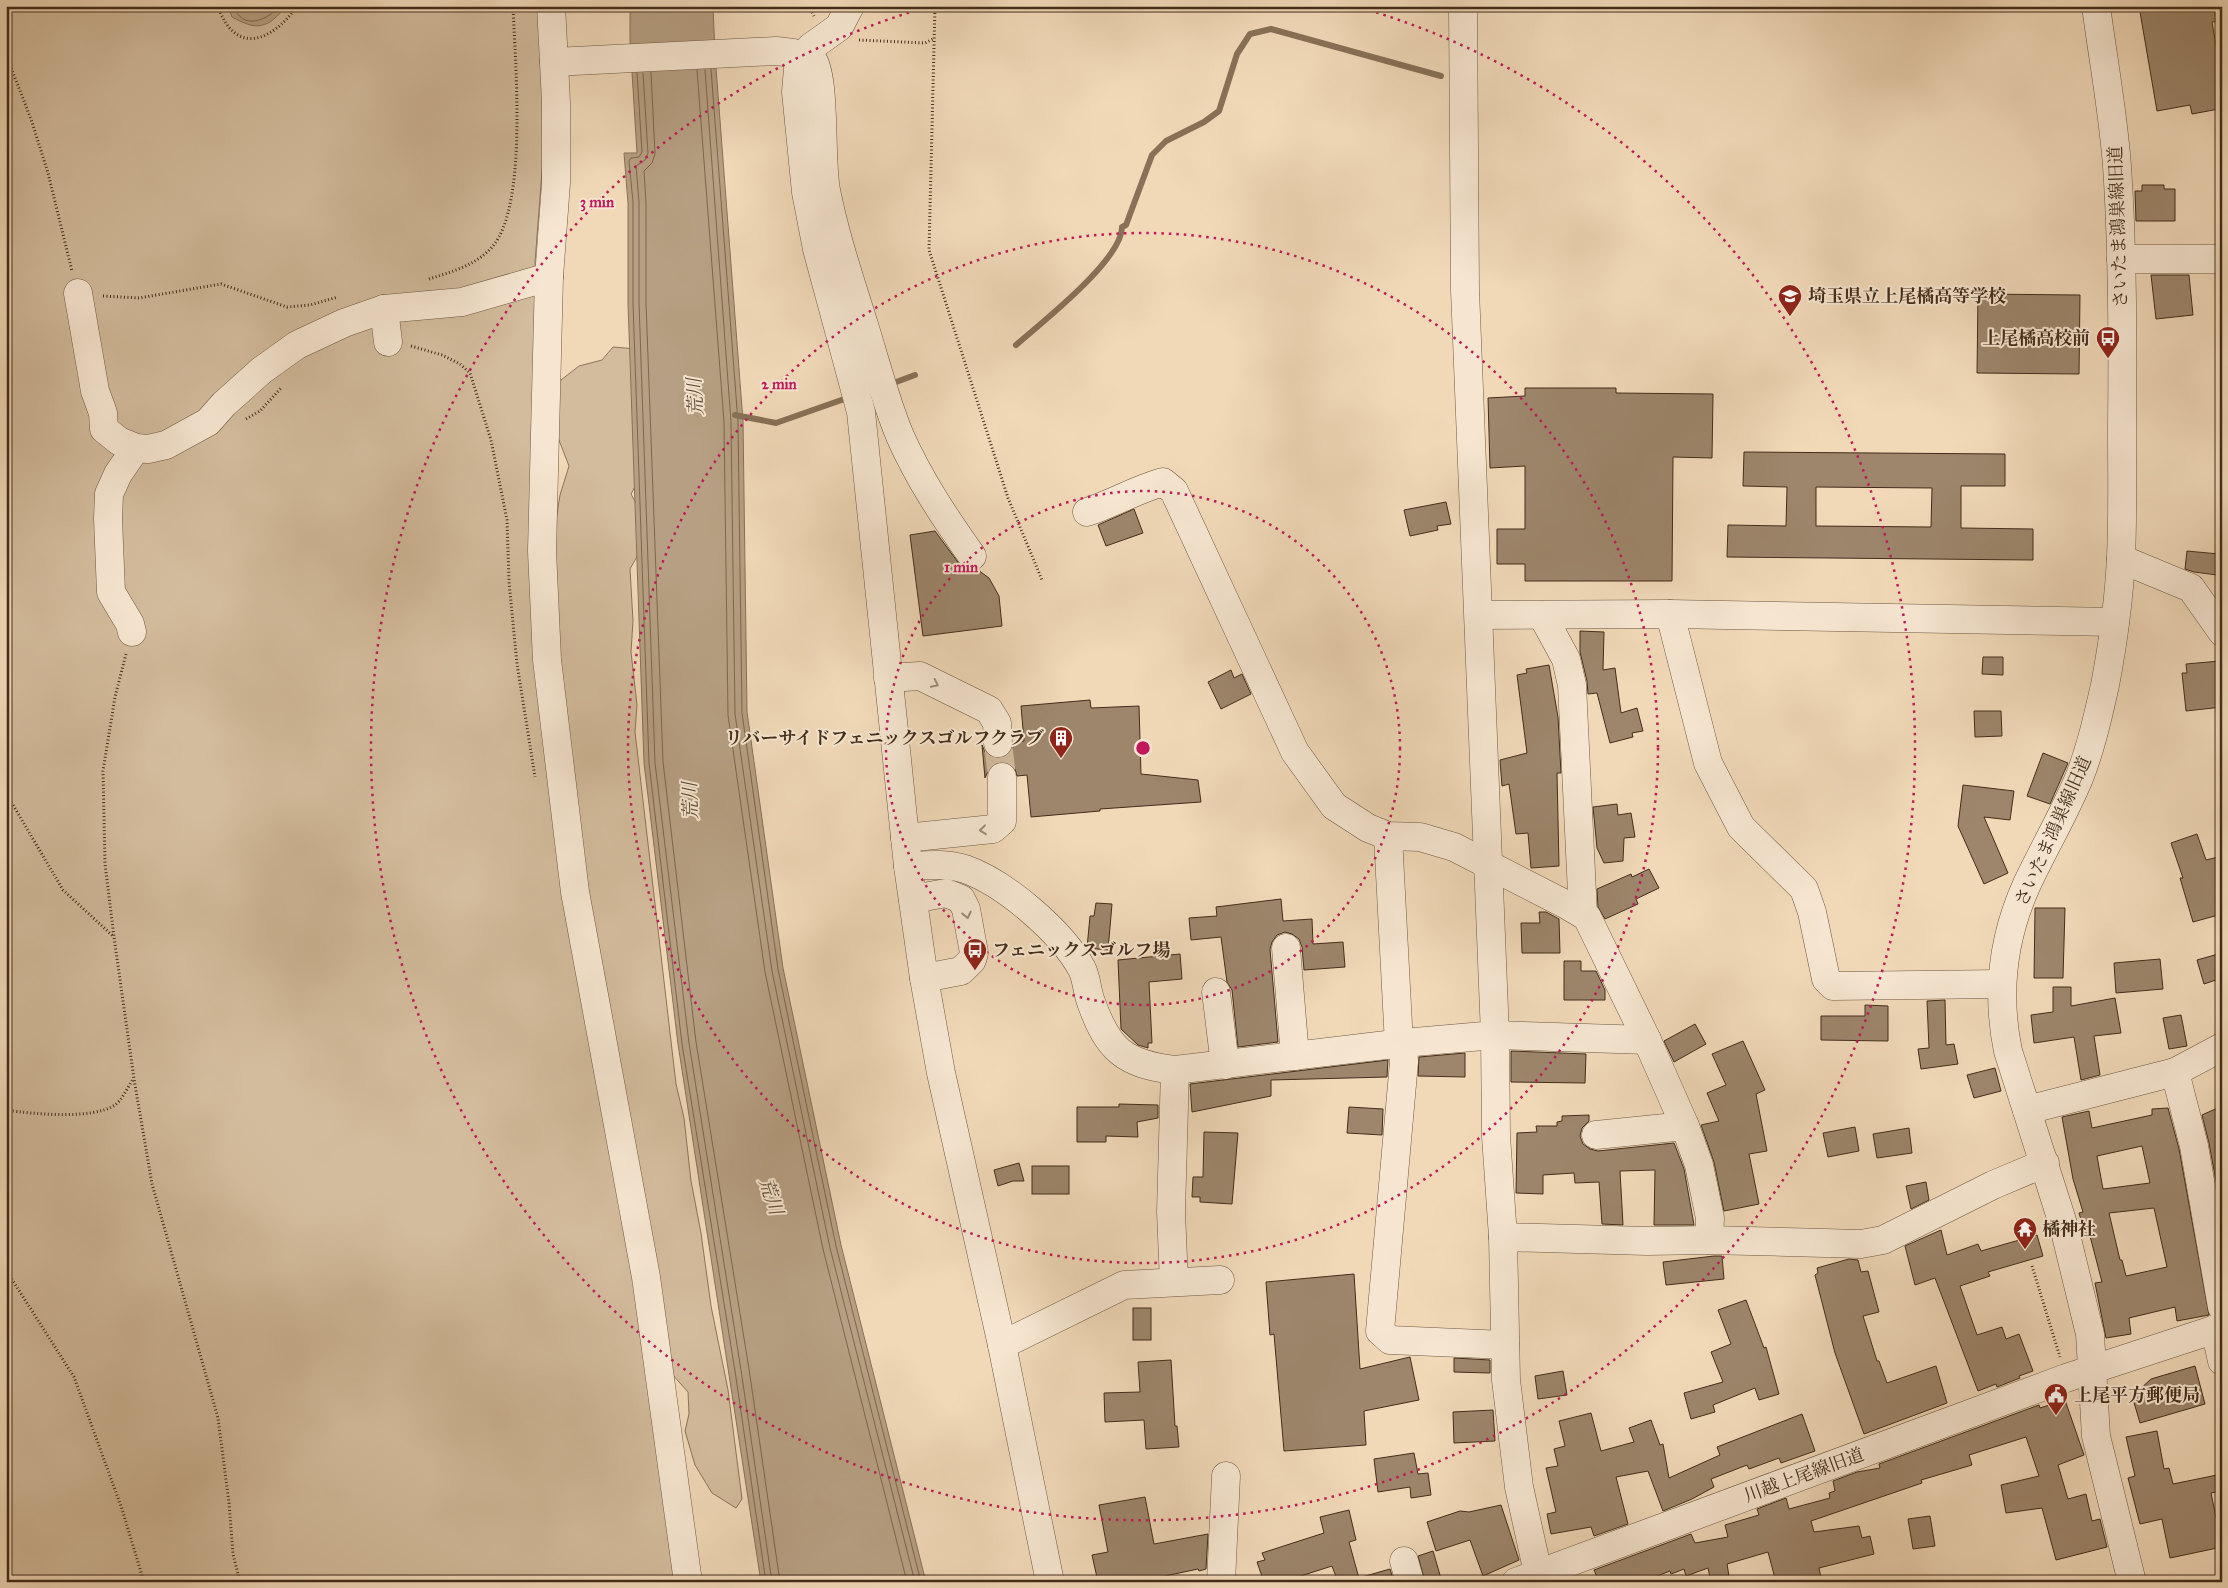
<svg xmlns="http://www.w3.org/2000/svg" width="2228" height="1588" viewBox="0 0 2228 1588" font-family="'IM FELL Great Primer','Noto Serif JP',serif">
  <style>
    .green { fill: #d3bc9d; stroke: #8b745c }
    .water { fill: #b69f82; stroke: #887158 }
    .lines { fill: none; stroke-linecap: round; stroke-linejoin: round }
    .shore { stroke: #7c664e; stroke-width: 1 }
    .stream { stroke: #887158; stroke-width: 6 }
    .building { fill: #9d866c; stroke: #432d1a; fill-rule: evenodd }
    .minor-tunnel { stroke: #ceb798; stroke-width: 28; stroke-dasharray: 28 14; stroke-linecap: butt }
    .minor-casing { stroke: #6e5842; stroke-width: 29 }
    .path { stroke: #432d1a; stroke-width: 3; stroke-dasharray: 1 2.5; stroke-linecap: butt }
    .minor { stroke: #f6e6d1; stroke-width: 28 }
    .oneway { stroke: #9c8a76 }
    .ring { fill: none; stroke: #c2185b; stroke-width: 2.5; stroke-dasharray: 2.5 5 }
    .labels { text-anchor: middle; dominant-baseline: central; stroke-width: 4; stroke-linejoin: round; paint-order: stroke }
    .street-label { font-size: 18px; fill: #432d1a; stroke: #f6e6d1 }
    .poi-label { font-size: 18px; font-weight: bold; fill: #432d1a; stroke: #f6e6d1; text-anchor: start }
    .water-label { font-size: 19px; font-style: italic; fill: #604a34; stroke: #f6e6d1 }
    .centre { fill: #c2185b; stroke: #f6e6d1; stroke-width: 2.5 }
    .ring-label { font-size: 15px; text-anchor: middle; font-weight: bold; fill: #c2185b; stroke: #f6e6d1; stroke-width: 4; stroke-linejoin: round; paint-order: stroke }
  </style>
  <rect width="100%" height="100%" fill="#f1d9b8"/>
  <filter id="stains"><feTurbulence type="fractalNoise" baseFrequency=".004" numOctaves="4"/><feColorMatrix values="0 0 0 0 .2 0 0 0 0 .09 0 0 0 0 .02 0 0 0 .5 -.17"/></filter>
  <radialGradient id="worn" r=".72"><stop offset=".6" stop-color="#630" stop-opacity="0"/><stop offset="1" stop-color="#630" stop-opacity=".3"/></radialGradient>
  <polygon class="green" points="6,6 544,6 543,158 535,262 552,546 560,495 569,466 557,435 554,402 561,380 579,366 602,360 613,347 637,349 642,474 631,494 644,518 644,544 630,569 633,621 631,652 637,705 635,732 676,1084 684,1118 691,1181 701,1233 711,1306 728,1390 742,1499 736,1508 712,1493 695,1465 685,1431 689,1414 688,1392 672,1374 681,1582 6,1582"/>
  <g class="water">
    <path d="M228,6H286C268,29 257,31 232,17Z"/>
    <polygon points="630,6 713,6 715,55 743,421 747,712 783,968 841,1245 926,1582 761,1582 678,1044 644,763 628,303 628,203 624,153 637,153 630,40"/>
  </g>
  <g class="lines">
    <g class="shore">
      <path d="M233,6C243,31 266,21 280,6"/>
      <polyline points="711,69 738,422 742,713 778,969 836,1246 921,1582"/>
      <polyline points="697,70 724,422 728,715 765,972 823,1249 907,1582"/>
      <polyline points="705,70 731,422 735,714 772,971 830,1248 915,1582"/>
      <polyline points="651,72 655,154 652,163 644,171 646,203 646,303 663,762 696,1042 749,1369 780,1582"/>
      <polyline points="637,73 642,152 639,157 631,158 629,161 633,202 633,303 649,763 682,1044 735,1371 766,1582"/>
      <polyline points="643,73 648,153 645,160 636,166 639,202 639,303 655,763 689,1043 741,1370 772,1582"/>
    </g>
    <g class="stream">
      <path d="M1016,345C1041,323 1122,260 1122,227L1126,225L1152,155L1166,141L1204,122L1219,111L1237,54L1250,34L1271,29L1441,76"/>
      <polyline points="888,385 915,375"/>
      <polyline points="735,415 776,423 850,397"/>
    </g>
  </g>
  <g class="building">
    <polygon points="2139,6 2222,6 2222,21 2212,22 2222,81 2222,101 2217,102 2219,109 2192,114 2190,105 2157,111"/>
    <polygon points="2142,185 2164,185 2164,189 2175,189 2175,221 2136,221 2135,191 2142,191"/>
    <polygon points="2151,275 2189,275 2193,315 2156,319"/>
    <polygon points="1978,294 2080,295 2079,374 1977,373"/>
    <polygon points="1525,388 1616,388 1616,393 1713,394 1712,458 1673,457 1672,581 1525,581 1525,564 1497,564 1497,529 1525,529 1525,466 1490,468 1488,398 1525,396"/>
    <path d="M1744,452L2005,454V486H1961V528L2033,529V560L1727,557L1728,525L1786,526L1787,487L1743,486ZM1816,487L1932,488L1931,527L1816,526Z"/>
    <polygon points="1446,502 1451,524 1437,526 1438,530 1410,536 1404,510"/>
    <polygon points="1134,509 1143,533 1106,546 1098,525"/>
    <polygon points="935,531 960,565 966,570 978,570 989,578 999,596 1002,626 923,636 910,535"/>
    <polygon points="2187,551 2219,554 2217,575 2194,572 2185,569"/>
    <polygon points="1580,631 1604,632 1603,670 1615,668 1621,713 1637,708 1643,731 1632,733 1633,737 1610,743 1597,693 1588,694 1587,681 1580,652"/>
    <polygon points="1983,657 2003,657 2003,675 1982,674"/>
    <polygon points="2220,661 2222,707 2186,711 2182,673 2187,673 2186,664"/>
    <polygon points="1549,665 1558,717 1561,773 1557,773 1559,866 1531,868 1528,833 1516,834 1509,784 1502,786 1500,760 1527,753 1517,675 1527,673 1526,669"/>
    <polygon points="1231,670 1234,678 1242,674 1251,694 1221,709 1208,682"/>
    <polygon points="1090,700 1091,708 1139,706 1141,774 1198,780 1201,802 1100,809 1100,811 1031,817 1027,775 1017,776 1015,769 1010,764 1002,761 995,763 989,769 985,778 982,745 985,752 990,757 999,759 1006,756 1012,751 1014,742 1024,741 1021,706"/>
    <polygon points="1974,711 2001,711 2002,736 1975,737"/>
    <polygon points="2043,753 2068,763 2050,804 2027,796"/>
    <polygon points="1963,785 2014,791 2010,820 1984,817 2008,873 1984,884 1958,826"/>
    <polygon points="1617,804 1618,815 1631,813 1635,837 1624,838 1623,861 1604,863 1597,848 1593,807"/>
    <polygon points="2197,834 2206,860 2222,856 2222,914 2193,922 2180,878 2183,878 2171,843"/>
    <polygon points="1649,869 1659,888 1636,899 1638,904 1605,919 1598,907 1597,889 1631,874 1632,877"/>
    <polygon points="1281,899 1283,921 1312,919 1313,944 1343,942 1345,967 1304,970 1302,947 1299,939 1292,934 1285,932 1277,935 1272,942 1270,949 1278,1042 1238,1047 1232,990 1227,982 1221,937 1191,940 1189,918 1217,916 1216,907"/>
    <polygon points="1096,903 1112,904 1108,950 1087,948 1090,916 1094,916"/>
    <polygon points="2035,908 2065,908 2063,978 2034,978"/>
    <polygon points="1539,912 1546,912 1559,919 1560,953 1522,953 1521,923 1540,923"/>
    <polygon points="2222,953 2222,978 2204,984 2197,960"/>
    <polygon points="1180,954 1182,979 1149,982 1152,1043 1148,1043 1148,1048 1138,1045 1121,1029 1118,960"/>
    <polygon points="2160,959 2163,989 2116,993 2114,963"/>
    <polygon points="1564,961 1581,961 1581,971 1596,971 1605,990 1605,1000 1564,1000"/>
    <polygon points="2053,987 2071,987 2071,1006 2115,998 2121,1033 2094,1036 2100,1075 2081,1080 2074,1037 2034,1043 2031,1015 2053,1012"/>
    <polygon points="1945,1000 1946,1045 1954,1044 1958,1064 1921,1069 1918,1049 1929,1048 1927,1001"/>
    <polygon points="1865,1005 1888,1006 1888,1041 1821,1040 1821,1016 1865,1016"/>
    <polygon points="2181,1015 2187,1046 2169,1049 2163,1018"/>
    <polygon points="1695,1024 1706,1044 1674,1062 1664,1041"/>
    <polygon points="1743,1041 1765,1090 1756,1094 1767,1151 1749,1154 1759,1204 1724,1211 1714,1162 1701,1125 1719,1121 1707,1093 1726,1085 1712,1054"/>
    <polygon points="1511,1051 1586,1054 1585,1083 1511,1082"/>
    <polygon points="1465,1053 1465,1077 1418,1076 1419,1057"/>
    <polygon points="1388,1060 1387,1077 1271,1080 1271,1096 1192,1112 1190,1084"/>
    <polygon points="1995,1068 2001,1091 1974,1098 1967,1075"/>
    <polygon points="1119,1104 1158,1105 1158,1118 1137,1122 1138,1137 1106,1136 1106,1142 1077,1142 1077,1107 1119,1107"/>
    <polygon points="2222,1106 2222,1214 2209,1143 2202,1115"/>
    <polygon points="1349,1107 1383,1109 1382,1135 1347,1133"/>
    <path d="M2168,1108L2179,1149L2209,1315L2177,1321L2175,1307L2129,1318L2131,1334L2106,1338L2095,1283L2102,1282L2090,1236L2086,1237L2079,1213L2083,1212L2073,1179L2062,1117L2089,1111L2092,1128L2152,1115V1109ZM2142,1146L2150,1183L2103,1189L2097,1156ZM2154,1208L2167,1267L2126,1276L2122,1260H2120L2109,1213Z"/>
    <polygon points="1589,1115 1589,1121 1582,1128 1580,1136 1583,1144 1590,1149 1598,1151 1674,1143 1684,1169 1694,1225 1654,1225 1655,1170 1620,1171 1623,1225 1602,1224 1599,1182 1575,1183 1574,1173 1543,1175 1543,1194 1516,1193 1517,1133 1537,1132 1536,1126 1557,1126 1557,1122 1562,1121 1562,1116"/>
    <polygon points="1855,1127 1859,1151 1828,1157 1823,1133"/>
    <polygon points="1909,1128 1912,1153 1877,1158 1873,1134"/>
    <polygon points="1204,1132 1238,1133 1232,1204 1200,1202 1200,1197 1192,1197 1193,1177 1203,1177"/>
    <polygon points="1019,1163 1024,1181 1013,1181 998,1186 994,1170"/>
    <rect x="1032" y="1166" width="37" height="28"/>
    <polygon points="1926,1182 1929,1200 1911,1209 1906,1186"/>
    <polygon points="1941,1230 1947,1255 1978,1244 1981,1251 2037,1235 2043,1256 1988,1272 1990,1276 1960,1286 1977,1335 2002,1327 2006,1339 2019,1334 2033,1371 2019,1376 2020,1378 1997,1387 1996,1384 1978,1391 1935,1278 1915,1285 1905,1246"/>
    <polygon points="1714,1256 1722,1256 1724,1279 1666,1285 1663,1262"/>
    <polygon points="1849,1259 1858,1260 1861,1272 1868,1271 1879,1312 1863,1316 1877,1361 1879,1361 1887,1383 1936,1366 1947,1403 1864,1434 1835,1353 1815,1275 1818,1273 1817,1268"/>
    <polygon points="1354,1274 1360,1369 1410,1357 1419,1400 1364,1411 1366,1445 1284,1451 1274,1334 1270,1335 1266,1282"/>
    <polygon points="1746,1300 1764,1348 1766,1347 1779,1394 1759,1400 1755,1388 1713,1405 1715,1412 1691,1419 1684,1393 1723,1382 1711,1352 1731,1344 1718,1310"/>
    <rect x="1133" y="1308" width="18" height="32"/>
    <polygon points="1454,1358 1490,1360 1490,1373 1454,1372"/>
    <polygon points="1171,1360 1175,1426 1177,1426 1179,1447 1146,1449 1144,1420 1105,1422 1104,1393 1140,1392 1138,1362"/>
    <polygon points="2195,1366 2205,1404 2140,1423 2133,1399 2139,1390 2151,1379"/>
    <polygon points="1563,1371 1567,1395 1538,1399 1535,1376"/>
    <polygon points="2065,1400 2084,1455 2058,1465 2068,1499 2086,1494 2092,1521 2100,1519 2107,1547 2056,1560 2042,1508 2006,1513 2001,1485 2039,1476 2026,1437 1969,1455 1972,1465 1921,1480 1922,1483 1811,1521 1814,1532 1859,1526 1862,1538 1870,1536 1874,1554 1819,1568 1822,1582 1776,1582 1768,1552 1727,1564 1730,1582 1711,1582 1708,1568 1686,1576 1684,1569 1671,1574 1670,1571 1642,1582 1599,1582 1594,1570 1691,1534 1695,1543 1728,1537 1725,1525 1759,1515 1757,1509 1786,1498 1789,1509 1830,1498 1829,1493 1835,1491 1833,1481 1857,1472 1880,1468 1879,1464 2039,1405 2040,1408"/>
    <polygon points="1493,1410 1495,1441 1454,1443 1453,1412"/>
    <polygon points="1591,1413 1601,1451 1634,1442 1629,1428 1651,1420 1660,1445 1663,1444 1669,1478 1720,1455 1717,1447 1802,1414 1815,1451 1781,1463 1779,1458 1749,1469 1747,1465 1711,1479 1714,1487 1692,1499 1663,1511 1648,1471 1616,1477 1628,1524 1594,1536 1591,1527 1551,1534 1547,1514 1556,1512 1546,1468 1558,1466 1554,1449 1565,1446 1559,1421"/>
    <polygon points="2157,1431 2164,1469 2169,1468 2173,1484 2222,1474 2222,1491 2211,1493 2222,1547 2170,1558 2162,1519 2140,1524 2128,1478 2135,1476 2126,1437"/>
    <polygon points="1414,1453 1418,1474 1428,1473 1431,1495 1411,1498 1410,1487 1378,1492 1374,1459"/>
    <polygon points="1145,1497 1154,1544 1208,1534 1206,1569 1199,1571 1198,1569 1151,1579 1150,1577 1127,1582 1098,1582 1092,1555 1108,1552 1099,1505"/>
    <polygon points="1501,1505 1519,1560 1483,1576 1470,1540 1436,1551 1427,1522 1460,1511 1469,1512"/>
    <polygon points="1349,1510 1356,1540 1349,1542 1360,1582 1338,1582 1332,1566 1282,1582 1264,1582 1257,1562 1265,1560 1262,1553 1324,1533 1320,1517"/>
    <polygon points="1930,1516 1935,1546 1913,1549 1908,1519"/>
    <polygon points="1433,1551 1442,1582 1425,1582 1418,1556"/>
    <polygon points="1390,1569 1394,1582 1362,1582 1362,1577"/>
  </g>
  <g class="lines">
    <polyline class="minor-tunnel" points="998,743 1002,777"/>
    <g class="minor-casing">
      <g id="minor">
        <path d="M551,6L554,62L776,51L793,53L813,60C826,82 820,158 826,190C835,236 850,280 864,325C875,360 886,403 900,436C919,479 945,518 972,556"/>
        <polyline points="850,6 839,27 811,47 802,56 798,69 796,92 806,192 817,249 861,412 908,866 924,978 941,1073 1002,1345 1050,1582"/>
        <polyline points="1463,6 1465,290 1495,1035 1496,1136 1503,1237 1506,1380 1519,1487 1538,1573"/>
        <path d="M2096,6C2103,59 2113,112 2117,166C2123,253 2123,341 2122,429C2122,471 2123,515 2121,557C2119,600 2113,643 2105,685C2098,716 2091,748 2079,778C2064,814 2044,848 2027,884C2002,939 1996,993 2008,1051L2064,1227L2090,1334L2096,1436L2132,1582"/>
        <polyline points="2121,259 2222,259"/>
        <polyline points="549,277 542,551 547,660 575,892 646,1277 688,1582"/>
        <polyline points="78,293 95,391 103,413 104,429 119,441 136,448 148,449 166,445 208,422 224,404 262,370 297,345 344,323 384,309 462,302 549,277 556,183 556,103 554,62"/>
        <polyline points="384,309 388,342"/>
        <path d="M1087,512C1114,503 1135,490 1163,482L1174,491L1295,752L1334,806L1368,828L1388,836L1420,837L1454,847L1565,904L1587,917L1647,1040L1685,1126L1699,1165L1710,1218L1709,1240"/>
        <polyline points="2121,559 2191,588 2222,632"/>
        <polyline points="1670,614 1708,763 1741,827 1804,889 1812,912 1826,979 1833,986 2001,984"/>
        <polyline points="1479,615 1670,614 2115,622"/>
        <polyline points="1542,615 1566,659 1572,685 1583,914"/>
        <polyline points="132,632 130,624 111,592 108,519 109,494 118,474 136,448"/>
        <polyline points="888,678 920,676 989,710 997,723 998,743"/>
        <polyline points="1388,836 1399,1044"/>
        <polyline points="905,838 993,829 1002,821 1002,777"/>
        <path d="M908,866C927,865 947,863 965,869C1005,883 1062,932 1082,969C1087,979 1087,992 1091,1002C1108,1050 1124,1064 1175,1070L1403,1043L1495,1035L1647,1040"/>
        <polyline points="913,899 946,893 961,899 966,909 974,953 972,960 961,971 924,978"/>
        <polyline points="1286,948 1295,1056"/>
        <polyline points="1216,992 1225,1065"/>
        <polyline points="1403,1043 1404,1062 1380,1331 1390,1340 1505,1345"/>
        <polyline points="2175,1072 2194,1146 2222,1307"/>
        <polyline points="2027,1110 2175,1072 2222,1047"/>
        <polyline points="1596,1135 1685,1126"/>
        <polyline points="1503,1237 1647,1241 1709,1240 1861,1244 1883,1240 1993,1185 2045,1163"/>
        <polyline points="1174,1282 1171,1212 1175,1070"/>
        <polyline points="2215,1329 2222,1361"/>
        <polyline points="1002,1345 1124,1285 1220,1280"/>
        <polyline points="1404,1561 1410,1582"/>
        <polyline points="1221,1582 1226,1476"/>
        <polyline points="1516,1582 2066,1378 2222,1327"/>
      </g>
    </g>
    <g class="path">
      <path d="M218,6C235,57 273,41 297,6"/>
      <polyline points="809,6 814,16"/>
      <polyline points="935,6 929,250 1008,498 1042,580"/>
      <polyline points="859,40 925,43 933,39"/>
      <polyline points="6,55 31,119 48,173 72,271"/>
      <path d="M429,279C451,272 477,265 493,246C528,203 515,63 513,6"/>
      <polyline points="103,296 139,298 221,284 287,307 310,305 338,297"/>
      <polyline points="411,346 442,355 460,364 470,373 491,440 507,520 509,582 517,664 535,777"/>
      <polyline points="246,419 260,411 282,387"/>
      <polyline points="126,654 115,697 103,771 105,864 114,937 134,1079 152,1184 218,1418 229,1503 233,1554 240,1582"/>
      <polyline points="6,793 63,890 114,937"/>
      <path d="M6,1110C33,1114 92,1120 115,1105C122,1100 128,1087 133,1079"/>
      <polyline points="2032,1266 2060,1357"/>
      <polyline points="6,1270 74,1377 122,1509 144,1582"/>
    </g>
    <use href="#minor" class="minor"/>
  </g>
  <defs><path id="oneway-chevron" d="M-2-3.5L2.5 0L-2 3.5" fill="none" stroke-width="1.6" stroke-linecap="round" stroke-linejoin="round" transform="scale(1.25)"/></defs>
  <g class="oneway">
    <use href="#oneway-chevron" transform="translate(935 684) rotate(26)"/>
    <use href="#oneway-chevron" transform="translate(983 830) rotate(174)"/>
    <use href="#oneway-chevron" transform="translate(967 915) rotate(77)"/>
  </g>
  <g class="ring">
    <circle cx="1143" cy="748" r="257"/>
    <circle cx="1143" cy="748" r="515"/>
    <path d="M1362 8A772 772 0 1 1 924 8"/>
  </g>
  <defs>
    <g id="school-pin" transform="scale(1.25)"><path d="M0 17L-7.5 6A9.5 9.5 0 1 1 7.5 6Z" fill="#8f2418" stroke="#f6e6d1"/><path d="M0-5L7-2L0 1L-7-2ZM-4 1L0 2.5L4 1V4Q0 6-4 4Z" fill="#fff"/></g>
    <g id="bus-pin" transform="scale(1.25)"><path d="M0 17L-7.5 6A9.5 9.5 0 1 1 7.5 6Z" fill="#8f2418" stroke="#f6e6d1"/><path d="M-5-6H5V4H4V6H2V4H-2V6H-4V4H-5ZM-3.5-4V0h7V-4ZM-3.5 1.2v1.5H-2V1.2ZM2 1.2v1.5H3.5V1.2Z" fill="#fff"/></g>
    <g id="building-pin" transform="scale(1.25)"><path d="M0 17L-7.5 6A9.5 9.5 0 1 1 7.5 6Z" fill="#8f2418" stroke="#f6e6d1"/><path d="M-4-6H4V6H1V3H-1V6H-4ZM-2.5-4.3h1.7v1.8h-1.7ZM.8-4.3h1.7v1.8H.8ZM-2.5-1h1.7V.8h-1.7ZM.8-1h1.7V.8H.8Z" fill="#fff"/></g>
    <g id="temple-pin" transform="scale(1.25)"><path d="M0 17L-7.5 6A9.5 9.5 0 1 1 7.5 6Z" fill="#8f2418" stroke="#f6e6d1"/><path d="M0-6L5-2H3V0L6.5 2.5H4V6H1.5V3h-3V6H-4V2.5H-6.5L-3 0V-2H-5Z" fill="#fff"/></g>
    <g id="civic-pin" transform="scale(1.25)"><path d="M0 17L-7.5 6A9.5 9.5 0 1 1 7.5 6Z" fill="#8f2418" stroke="#f6e6d1"/><path d="M-.6-6.5H3V-4.5H.6V-3L4-1V1h2V6H-6V1h2V-1L-.6-3ZM-1.2 2.5V6h2.4V2.5Z" fill="#fff"/></g>
  </defs>
  <g fill-rule="evenodd">
    <use href="#school-pin" x="1790" y="296"/>
    <use href="#bus-pin" x="2108" y="338"/>
    <use href="#building-pin" x="1061" y="738"/>
    <use href="#bus-pin" x="975" y="950"/>
    <use href="#temple-pin" x="2025" y="1229"/>
    <use href="#civic-pin" x="2056" y="1395"/>
  </g>
  <g class="labels">
    <g class="street-label">
      <text transform="translate(2118 227) rotate(-92)">さいたま鴻巣線旧道</text>
      <text transform="translate(2053 831) rotate(-66)">さいたま鴻巣線旧道</text>
      <text transform="translate(1804 1475) rotate(-20)">川越上尾線旧道</text>
    </g>
    <g class="poi-label">
      <text x="1808" y="296">埼玉県立上尾橘高等学校</text>
      <text x="2090" y="338" text-anchor="end">上尾橘高校前</text>
      <text x="1044" y="738" text-anchor="end">リバーサイドフェニックスゴルフクラブ</text>
      <text x="992" y="950">フェニックスゴルフ場</text>
      <text x="2042" y="1229">橘神社</text>
      <text x="2074" y="1395">上尾平方郵便局</text>
    </g>
    <g class="water-label">
      <text transform="translate(695 397) rotate(-94)">荒川</text>
      <text transform="translate(690 801) rotate(-92)">荒川</text>
      <text transform="translate(771 1196) rotate(71)">荒川</text>
    </g>
  </g>
  <circle cx="1143" cy="748" r="8" class="centre"/>
  <g class="ring-label">
    <text x="597" y="207">3 min</text>
    <text x="779" y="389">2 min</text>
    <text x="961" y="572">1 min</text>
  </g>
  <rect width="2228" height="1588" fill="none" stroke="#f1d9b8" stroke-width="25"/>
  <rect x="8" y="8" width="2213" height="1573" fill="none" stroke="#432d1a" stroke-width="2.5"/>
  <rect x="12" y="12" width="2203" height="1563" fill="none" stroke="#432d1a"/>
  <rect width="100%" height="100%" filter="url(#stains)"/>
  <rect width="100%" height="100%" fill="url(#worn)"/>
</svg>
